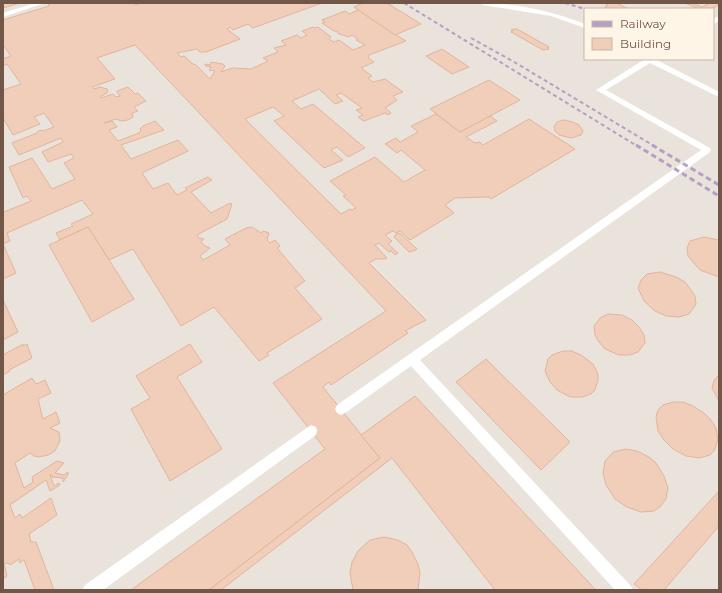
<svg xmlns="http://www.w3.org/2000/svg" width="722" height="593" viewBox="0 0 722 593" font-family="Montserrat,sans-serif">
  <style>
    .industrial { fill: #eae3dc; fill-rule: evenodd }
    .building { fill: #f0ceb9; stroke: #e3b49a }
    .lines { fill: none; stroke-linecap: round; stroke-linejoin: round }
    .service { fill: #fff; fill-rule: evenodd }
    .rail-far1 { stroke: #b3a0c4; stroke-width: 2; stroke-dasharray: 4 3; stroke-linecap: butt }
    .rail { stroke: #b3a0c4; stroke-width: 3; stroke-dasharray: 5.5 3.5; stroke-linecap: butt }
  </style>
  <rect width="100%" height="100%" fill="#fcf1e1"/>
  <path class="industrial" d="M3,3H719V590H3ZM585,9H713V59H585Z"/>
  <g class="building">
    <polygon points="3,3 20,3 3,8"/>
    <polygon points="48,3 133,3 135,5 141,3 322,3 253,28 248,24 233,30 230,27 227,29 240,39 206,52 200,52 197,49 177,53 181,57 184,56 193,64 196,65 210,79 215,71 209,70 211,67 205,66 205,64 210,65 211,62 223,64 225,66 221,72 232,68 251,69 268,61 263,58 278,52 274,48 286,45 281,41 297,35 301,38 307,35 302,31 313,27 315,28 318,27 331,37 329,39 334,42 339,40 353,50 365,45 356,40 358,39 352,35 349,37 339,34 336,31 334,31 322,23 325,22 322,20 345,11 349,14 358,10 406,41 369,55 368,58 374,62 361,68 372,76 368,78 373,82 385,79 403,92 393,96 397,100 385,108 391,113 388,115 385,113 364,121 358,117 363,115 356,110 362,108 341,93 336,95 343,101 335,104 319,89 292,101 301,109 313,104 365,148 348,157 337,147 331,150 343,160 324,168 274,121 284,116 273,107 245,119 341,214 350,209 352,210 356,208 343,196 346,195 330,181 375,157 404,182 425,170 401,150 397,153 385,144 396,138 400,142 418,132 411,126 436,114 460,132 490,116 497,121 466,137 475,143 480,142 483,145 529,119 575,149 491,199 488,197 455,198 445,205 454,213 410,240 400,231 396,233 393,231 385,235 392,241 388,244 398,253 395,255 391,251 389,252 379,243 375,245 387,258 384,259 376,259 369,263 426,320 405,331 408,333 331,385 329,382 323,387 380,458 209,590 131,590 325,449 273,383 386,311 135,45 97,58 115,79 92,87 94,89 100,87 107,89 108,92 100,97 101,98 113,94 116,97 120,96 117,92 117,91 128,87 135,94 138,93 146,101 134,107 138,111 132,113 133,117 128,120 121,121 116,119 104,123 112,121 117,127 109,130 118,141 139,133 141,130 140,129 143,126 155,121 164,130 121,145 131,159 178,140 188,151 142,173 153,189 168,183 177,195 187,190 185,188 208,177 212,180 191,192 211,213 230,203 232,204 227,219 197,235 199,238 204,239 201,242 205,246 210,248 200,256 203,260 230,245 225,239 246,228 252,227 261,233 263,231 269,233 267,240 270,243 275,240 280,246 277,248 305,281 295,288 322,319 267,353 269,355 259,361 214,307 181,326 133,249 109,260 88,227 60,240 56,233 73,226 71,224 93,214 82,200 7,233 10,241 3,244 16,273 3,279 3,209 4,212 31,201 27,196 23,198 9,167 32,158 52,189 75,179 64,163 74,158 71,154 48,162 42,152 63,142 61,138 19,155 12,143 37,133 37,132 41,130 43,131 54,127 44,113 34,117 40,124 13,135 3,118 3,90 21,84 7,64 3,66 3,59 11,56 3,45 3,20 49,6"/>
    <polygon points="363,3 387,3 421,24 395,35 354,7"/>
    <polygon points="603,3 616,3 629,9 608,9 605,7 608,5"/>
    <polygon points="685,3 692,3 702,7 710,3 719,3 719,5 711,9 695,9 697,8"/>
    <polygon points="514,29 517,29 549,47 547,48 549,49 543,50 511,32 513,31 511,30"/>
    <polygon points="442,49 469,67 452,74 426,56"/>
    <polygon points="489,80 520,100 460,132 430,109"/>
    <polygon points="563,120 573,122 579,125 583,131 581,135 571,138 559,135 555,131 554,126 557,122"/>
    <polygon points="88,227 134,299 92,322 49,245"/>
    <polygon points="397,233 401,234 417,249 416,250 409,252 394,237"/>
    <polygon points="704,237 719,240 719,277 700,270 688,256 687,248 690,241"/>
    <polygon points="660,272 676,277 685,282 691,290 695,296 696,304 689,314 679,317 666,316 655,311 644,301 638,288 641,280 647,274"/>
    <polygon points="3,300 18,332 3,340"/>
    <polygon points="608,314 622,315 632,320 639,327 644,335 645,343 638,352 630,355 619,355 605,349 599,342 595,335 594,326 600,318"/>
    <polygon points="23,344 23,346 27,344 32,358 9,370 10,371 3,375 3,355"/>
    <polygon points="190,344 202,362 177,377 222,449 170,481 131,409 150,398 136,376"/>
    <polygon points="563,351 572,351 581,355 593,364 598,374 598,380 595,390 591,394 582,397 570,397 557,390 550,382 545,371 548,359 552,355"/>
    <polygon points="486,359 570,442 541,470 456,382"/>
    <polygon points="719,375 719,401 712,388 714,380"/>
    <polygon points="32,378 36,384 45,380 51,393 38,399 43,419 56,412 60,423 50,428 59,432 60,441 55,451 48,455 39,457 34,456 30,453 15,463 24,488 33,482 32,477 57,461 64,463 55,473 64,475 68,472 68,475 63,482 63,478 52,477 52,475 50,475 54,486 59,483 60,485 50,491 46,480 10,505 15,518 20,514 22,518 51,498 57,515 29,534 31,542 36,542 54,590 35,590 24,560 20,563 19,559 10,565 8,563 4,564 7,576 3,579 3,395"/>
    <polygon points="415,396 596,590 495,590 392,458 221,590 209,590 380,458 361,435"/>
    <polygon points="673,402 683,402 693,406 704,413 711,420 716,428 718,440 714,451 710,455 699,458 686,456 673,449 664,440 658,431 656,417 658,410 663,405"/>
    <polygon points="626,449 637,451 649,457 656,463 664,476 668,488 666,499 660,507 654,511 641,512 627,507 615,499 606,485 603,473 605,461 613,452"/>
    <polygon points="719,491 719,526 664,590 642,590 634,584"/>
    <polygon points="384,537 398,540 407,545 412,552 418,564 420,573 418,590 353,590 350,573 352,562 358,551 370,540"/>
  </g>
  <g class="lines">
    <g class="service">
      <polygon points="35,3 45,3 3,17 3,13"/>
      <path d="M480,3C516,3 551,11 585,24V28L551,16L483,5Z"/>
      <polygon points="719,16 719,21 713,24 713,19"/>
      <polygon points="645,59 655,59 719,92 719,97 650,63 606,90 710,148 711,150 710,152 420,360 630,585 633,590 615,590 411,366 345,413 341,415 337,413 335,409 337,405 701,150 596,90"/>
      <polygon points="311,425 316,427 317,431 316,435 103,590 82,590 85,585"/>
    </g>
    <g class="rail-far1">
      <polyline points="404,3 637,146"/>
      <polyline points="565,3 585,9"/>
      <polyline points="471,38 516,63 654,146"/>
    </g>
    <g class="rail">
      <polyline points="636,145 719,196"/>
      <polyline points="652,145 719,185"/>
    </g>
  </g>
  <rect width="722" height="593" fill="none" stroke="#725748" stroke-width="8"/>
  <rect x="584" y="8" width="130" height="52" fill="#fff5e6" stroke="#c7b6a7"/>
  <rect x="592" y="21" width="20" height="6" fill="#b3a0c4" stroke="#c7b6a7"/>
  <text x="620" y="28" font-size="12" fill="#725748">Railway</text>
  <rect x="592" y="38" width="20" height="12" fill="#f0ceb9" stroke="#c7b6a7"/>
  <text x="620" y="48" font-size="12" fill="#725748">Building</text>
</svg>
